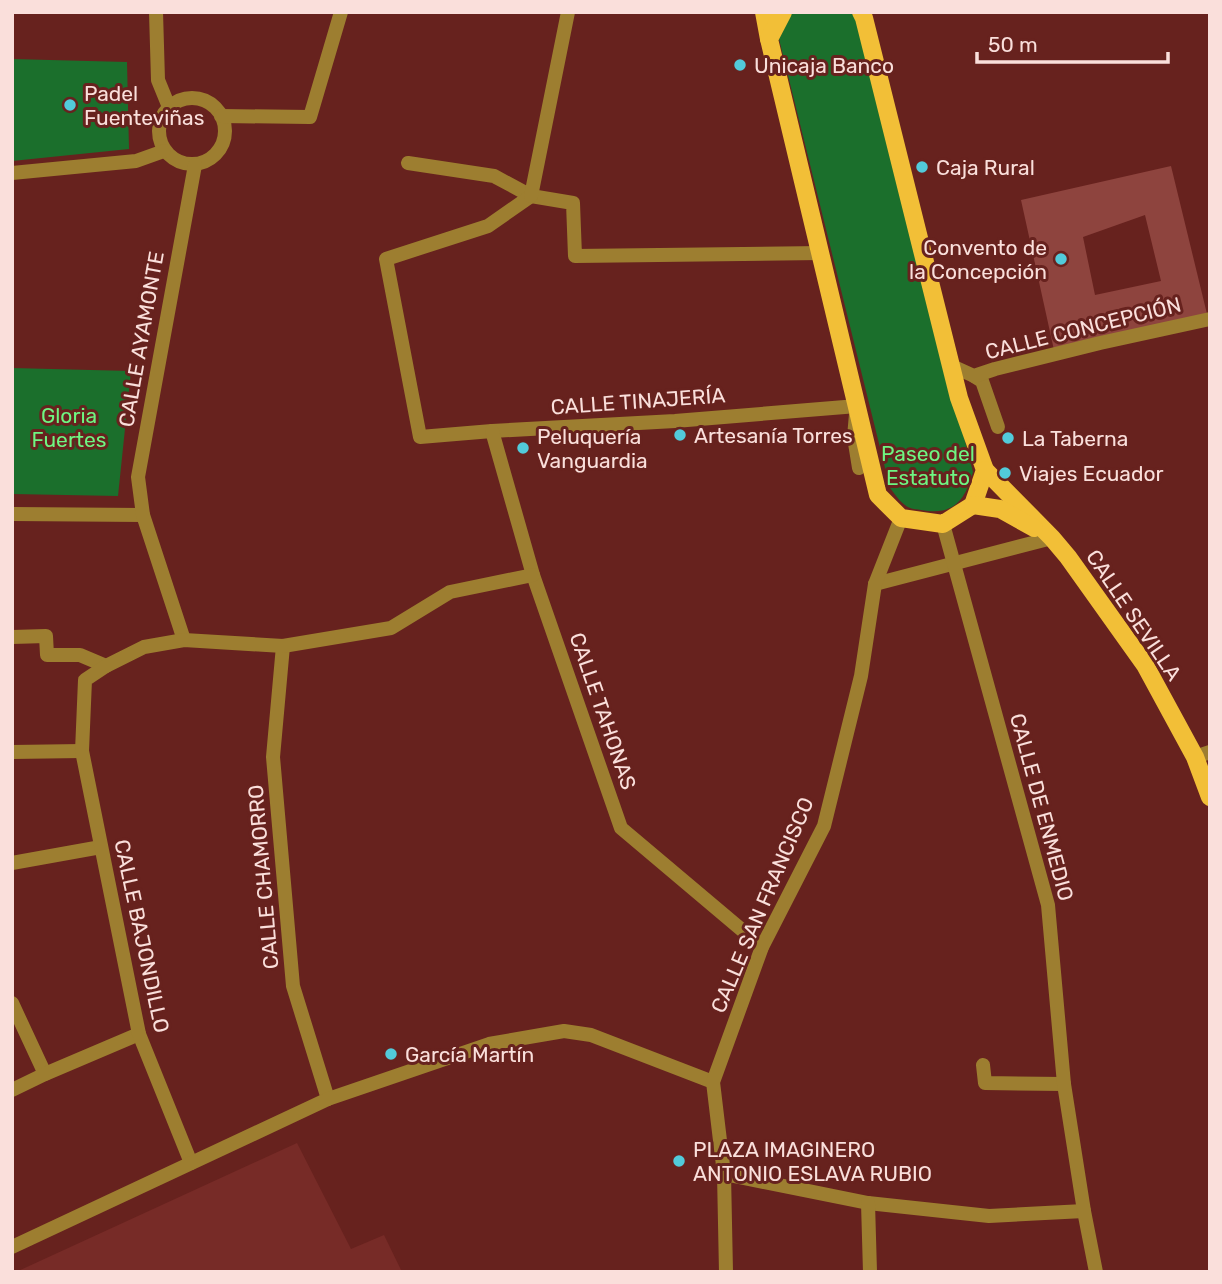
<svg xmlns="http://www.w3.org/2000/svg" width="1222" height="1284" viewBox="0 0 1222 1284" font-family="Rubik,sans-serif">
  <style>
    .built { fill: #772b27 }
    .green { fill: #1b6f2c }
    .building { fill: #8e443e; fill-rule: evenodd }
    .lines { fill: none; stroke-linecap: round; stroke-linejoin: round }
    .service { stroke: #9d7e30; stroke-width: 14 }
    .pedestrian { stroke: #9d7e30; stroke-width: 14 }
    .minor { stroke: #9d7e30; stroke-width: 14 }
    .tertiary { stroke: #9d7e30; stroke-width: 14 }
    .primary { stroke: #f2bf37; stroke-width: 18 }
    .poi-dot { fill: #52cbda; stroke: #67221e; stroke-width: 2.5 }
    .labels { text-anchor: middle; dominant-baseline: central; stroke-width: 6; stroke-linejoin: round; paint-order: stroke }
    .poi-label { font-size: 21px; fill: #fadfdb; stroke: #67221e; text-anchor: start }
    .street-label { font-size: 21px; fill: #fadfdb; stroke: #67221e }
    .park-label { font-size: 21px; fill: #6ef582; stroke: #67221e }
  </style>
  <rect width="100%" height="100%" fill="#67221e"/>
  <polygon class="built" points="297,1143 351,1249 384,1235 402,1272 16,1272"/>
  <g class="green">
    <path d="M792,12H850L855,17L973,472C965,501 953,516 921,510C915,509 909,509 905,505C899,501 895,494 890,488L779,39Z"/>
    <polygon points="12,59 127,62 129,149 12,161"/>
    <polygon points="12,368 131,371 118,496 12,494"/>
  </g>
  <path class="building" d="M1171,166L1207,314L1054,350L1021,200ZM1145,215L1161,281L1095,295L1083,237Z"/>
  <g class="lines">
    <g class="service">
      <polyline points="974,376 982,381 998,427"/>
      <polyline points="856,414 854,437 859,468"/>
      <polyline points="875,584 1052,538"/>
      <polyline points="983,1065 985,1083 1064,1084"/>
    </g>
    <polyline class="pedestrian" points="531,196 573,203 575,256 821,253"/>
    <g class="minor">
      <polyline points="156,12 158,80 169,107"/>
      <circle cx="192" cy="131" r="33"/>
      <polyline points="221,116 310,117 341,12"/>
      <polyline points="408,163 494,176 531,196"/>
      <polyline points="12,173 136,161 164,151"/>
      <polyline points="531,196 488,226 386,259 420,437 492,431 675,421 857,406"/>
      <polyline points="531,196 568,12"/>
      <polyline points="952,366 974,376 995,369 1100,343 1210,319"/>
      <polyline points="492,431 533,575 621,828 762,947"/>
      <polyline points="12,514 143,515"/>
      <polyline points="12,637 46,636 47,655 80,655 106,666"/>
      <polyline points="184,640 143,515 138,477 195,165"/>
      <polyline points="283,646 273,757 293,986 328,1099"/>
      <polyline points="12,752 82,751"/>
      <polyline points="1195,757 1210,752"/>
      <polyline points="12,863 101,847"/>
      <polyline points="12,1003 45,1074"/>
      <polyline points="12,1090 45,1074 139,1034"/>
      <polyline points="191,1163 139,1034 82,751 85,680 106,666 144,647 184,640 283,646 391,628 450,592 533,575"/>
      <polyline points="724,1174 868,1203 989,1216 1084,1211"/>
      <polyline points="868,1203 870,1272"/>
    </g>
    <g class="tertiary">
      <polyline points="943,524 1048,905 1064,1084 1084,1211 1096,1272"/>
      <polyline points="12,1247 328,1099 489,1044 564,1031 591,1035 713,1082"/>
      <polyline points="726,1272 724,1174 713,1082 762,947 824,826 861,676 875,584 901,518"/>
    </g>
    <g class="primary">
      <polyline points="764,12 769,39"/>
      <polyline points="783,12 769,39 878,495 901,518 943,524 973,505 985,470 959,398 864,18 861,12"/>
      <polyline points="985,470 1052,538 1068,557 1145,665 1195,757 1210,797"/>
      <polyline points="973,505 1000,509 1034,528"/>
    </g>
  </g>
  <g class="poi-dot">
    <circle cx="740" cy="65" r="7"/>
    <circle cx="70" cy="105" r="7"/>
    <circle cx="922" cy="167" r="7"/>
    <circle cx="1061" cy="259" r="7"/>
    <circle cx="680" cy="435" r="7"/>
    <circle cx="1008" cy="438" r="7"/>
    <circle cx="523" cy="448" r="7"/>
    <circle cx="1005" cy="473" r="7"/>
    <circle cx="391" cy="1054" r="7"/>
    <circle cx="679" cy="1161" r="7"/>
  </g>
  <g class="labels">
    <g class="poi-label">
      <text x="754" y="65">Unicaja Banco</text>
      <text x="84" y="93">Padel<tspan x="84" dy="24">Fuenteviñas</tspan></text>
      <text x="936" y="167">Caja Rural</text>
      <text x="1047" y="247" text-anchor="end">Convento de<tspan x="1047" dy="24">la Concepción</tspan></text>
      <text x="694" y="435">Artesanía Torres</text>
      <text x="537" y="436">Peluquería<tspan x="537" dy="24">Vanguardia</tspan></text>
      <text x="1022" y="438">La Taberna</text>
      <text x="1019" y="473">Viajes Ecuador</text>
      <text x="405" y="1054">García Martín</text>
      <text x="693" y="1149">PLAZA IMAGINERO<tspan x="693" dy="24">ANTONIO ESLAVA RUBIO</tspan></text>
    </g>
    <g class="street-label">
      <text transform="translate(1083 328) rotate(-14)">CALLE CONCEPCIÓN</text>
      <text transform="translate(141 339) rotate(-80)">CALLE AYAMONTE</text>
      <text transform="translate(638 401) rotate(-4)">CALLE TINAJERÍA</text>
      <text transform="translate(1134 615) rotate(56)">CALLE SEVILLA</text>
      <text transform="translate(603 711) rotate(71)">CALLE TAHONAS</text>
      <text transform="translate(1042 807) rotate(75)">CALLE DE ENMEDIO</text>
      <text transform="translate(263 877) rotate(-95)">CALLE CHAMORRO</text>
      <text transform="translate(762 905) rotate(-67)">CALLE SAN FRANCISCO</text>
      <text transform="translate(142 936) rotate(78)">CALLE BAJONDILLO</text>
    </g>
    <g class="park-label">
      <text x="69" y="415">Gloria<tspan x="69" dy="24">Fuertes</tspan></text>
      <text x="928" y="453">Paseo del<tspan x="928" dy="24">Estatuto</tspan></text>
    </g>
  </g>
  <rect width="1222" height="1284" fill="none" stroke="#fadfdb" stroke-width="28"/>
  <path d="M977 52v10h191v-10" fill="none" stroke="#fadfdb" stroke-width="3.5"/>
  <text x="988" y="52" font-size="21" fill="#fadfdb" stroke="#67221e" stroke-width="5" paint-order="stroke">50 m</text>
</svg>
